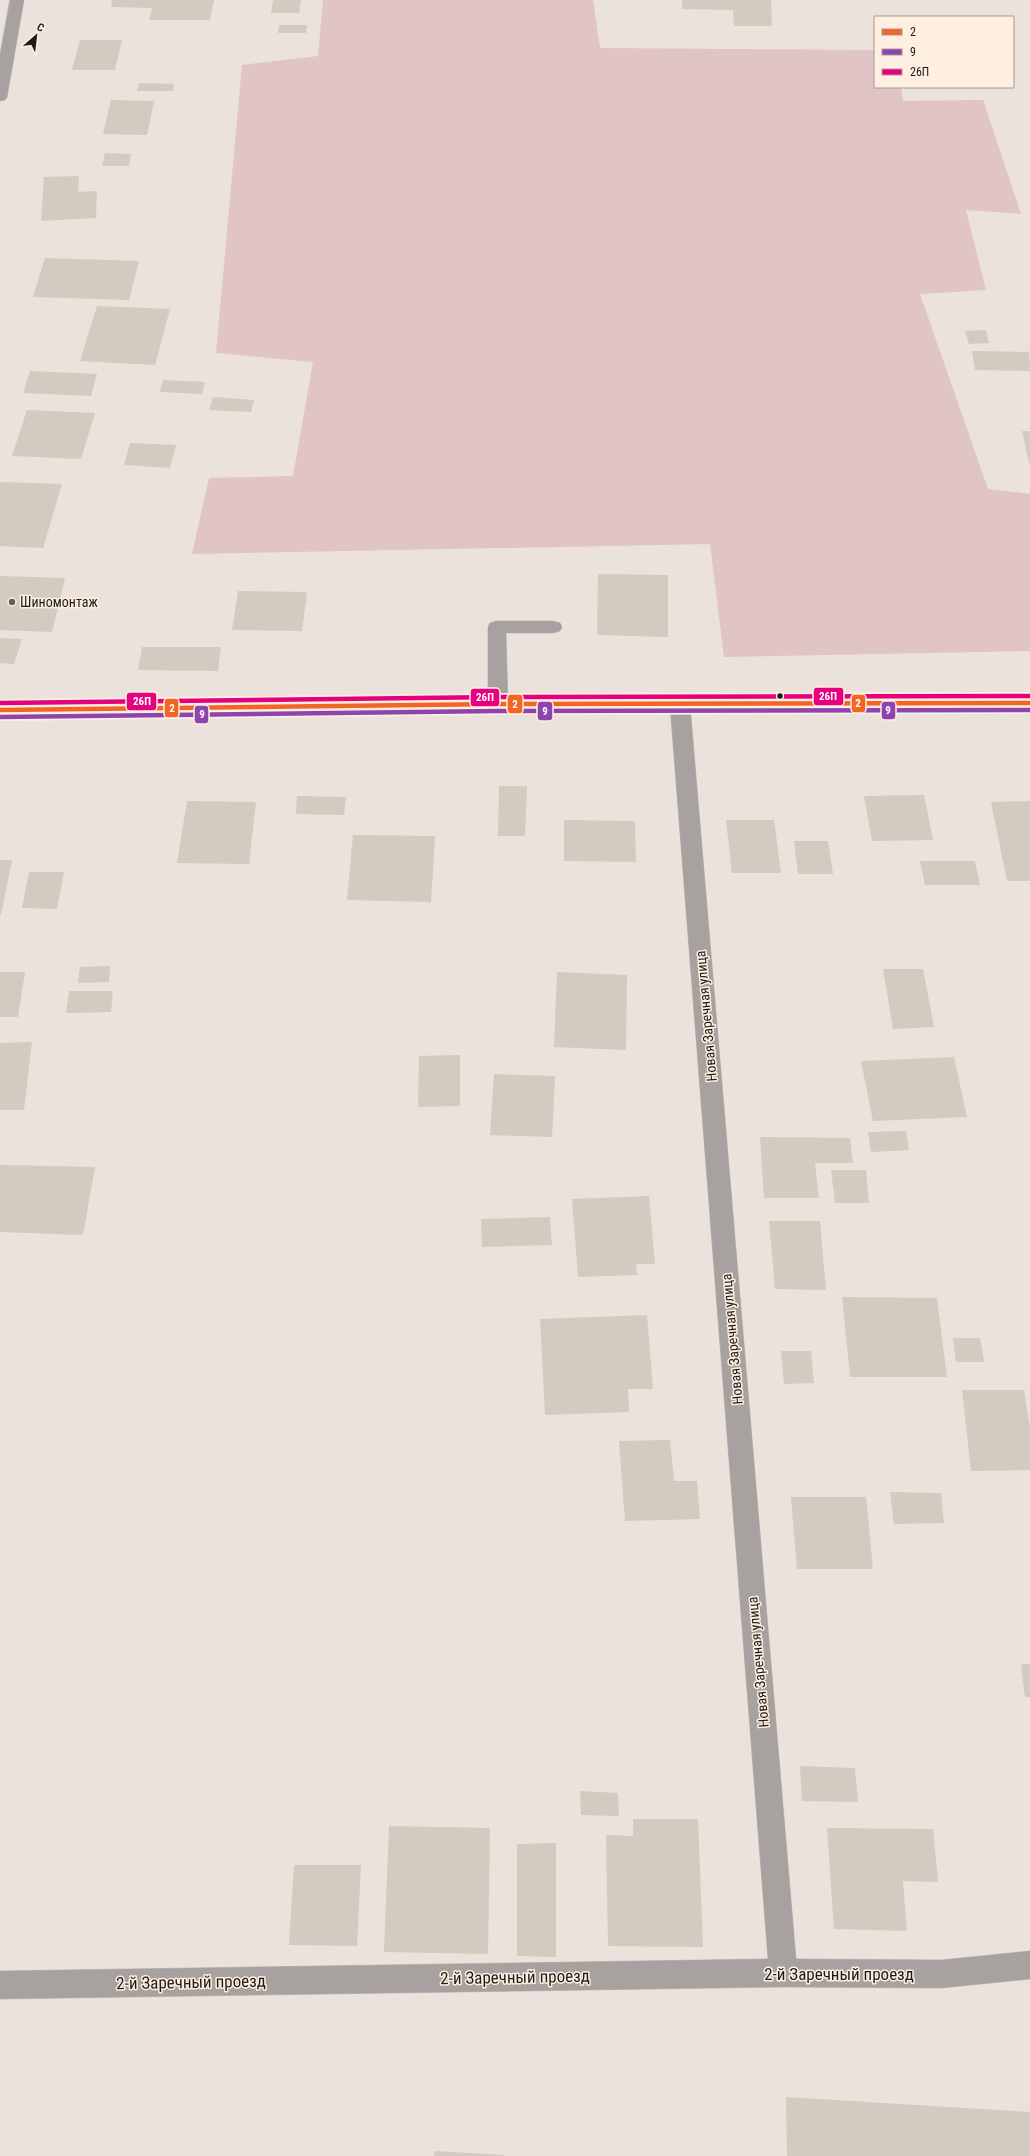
<svg xmlns="http://www.w3.org/2000/svg" width="1030" height="2156" viewBox="0 0 1030 2156" font-family="'Roboto Condensed',sans-serif">
  <style>
    .green { fill: #e1c4c5 }
    .building { fill: #d2cbc0 }
    .lines { fill: none; stroke-linecap: round; stroke-linejoin: round }
    .lane-casing { stroke: #c4beb9; stroke-width: 1 }
    .street-casing { stroke: #c4beb9; stroke-width: 1 }
    .primary-casing { stroke: #c4beb9; stroke-width: 1 }
    .lane { fill: #a7a2a0; fill-rule: evenodd }
    .street { fill: #a7a2a0; fill-rule: evenodd }
    .primary { fill: #aaa6a1; fill-rule: evenodd }
    .bus-1-casing { stroke: #feefe2; stroke-width: 8 }
    .bus-2-casing { stroke: #feefe2; stroke-width: 8 }
    .bus-3-casing { stroke: #feefe2; stroke-width: 8 }
    .bus-1 { stroke: #f26522; stroke-width: 4.5 }
    .bus-2 { stroke: #8e44ad; stroke-width: 4.5 }
    .bus-3 { stroke: #e5007d; stroke-width: 4.5 }
    .poi-dot { fill: #66605b; stroke: #feefe2; stroke-width: 1.5 }
    .bus-dot { fill: #1f1a16; stroke: #feefe2; stroke-width: 1.5 }
    .labels { text-anchor: middle; dominant-baseline: central; stroke-width: 3; stroke-linejoin: round; paint-order: stroke }
    .poi-label { font-size: 14px; fill: #1f1a16; stroke: #feefe2; text-anchor: start }
    .street-label { font-size: 14px; fill: #1f1a16; stroke: #feefe2 }
    .near-street-label { font-size: 17px; fill: #1f1a16; stroke: #feefe2 }
    .line-badge { stroke: #feefe2; stroke-width: 1.5 }
    .badge-label { font-size: 11px; text-anchor: middle; font-weight: bold; fill: #fff }
  </style>
  <rect width="100%" height="100%" fill="#eae2db"/>
  <polygon class="green" points="323,0 593,0 600,48 875,50 875,87 901,87 903,101 983,100 1021,214 966,210 986,290 920,294 988,489 1030,494 1030,651 724,657 710,544 192,554 209,478 293,476 313,362 216,353 242,65 318,56"/>
  <g class="building">
    <polygon points="112,0 214,0 210,20 149,20 152,8 111,7"/>
    <polygon points="273,0 301,0 299,13 271,13"/>
    <polygon points="682,0 771,0 772,26 734,26 733,10 682,9"/>
    <polygon points="279,25 307,25 306,33 278,33"/>
    <polygon points="80,40 122,40 115,70 72,70"/>
    <polygon points="139,83 174,84 173,91 137,91"/>
    <polygon points="111,100 154,101 147,135 103,134"/>
    <polygon points="105,153 131,154 129,166 102,166"/>
    <polygon points="79,176 78,192 97,191 96,218 41,221 44,177"/>
    <polygon points="45,258 139,261 129,300 33,297"/>
    <polygon points="97,306 170,309 155,365 80,361"/>
    <polygon points="986,330 989,343 969,344 965,331"/>
    <polygon points="972,351 1029,352 1030,371 975,370"/>
    <polygon points="30,371 97,374 91,396 23,393"/>
    <polygon points="163,380 205,382 202,394 160,392"/>
    <polygon points="213,397 254,400 251,412 209,410"/>
    <polygon points="27,410 95,413 81,459 12,456"/>
    <polygon points="1022,431 1030,431 1030,463 1029,463"/>
    <polygon points="130,443 176,445 170,468 124,465"/>
    <polygon points="0,482 62,484 43,548 0,546"/>
    <polygon points="598,574 668,575 668,637 597,635"/>
    <polygon points="0,576 65,578 52,632 0,630"/>
    <polygon points="238,591 307,592 302,631 232,630"/>
    <polygon points="0,638 22,639 14,664 0,663"/>
    <polygon points="142,647 221,647 218,671 138,670"/>
    <polygon points="499,786 527,786 525,836 498,836"/>
    <polygon points="924,795 933,840 872,841 864,796"/>
    <polygon points="297,796 346,797 344,815 296,814"/>
    <polygon points="187,801 256,802 249,864 177,863"/>
    <polygon points="1030,801 1030,881 1007,881 991,802"/>
    <polygon points="564,820 635,821 636,862 564,861"/>
    <polygon points="726,820 774,820 781,873 732,873"/>
    <polygon points="353,835 435,836 431,902 347,900"/>
    <polygon points="794,841 828,841 833,874 798,874"/>
    <polygon points="0,860 12,860 1,915 0,915"/>
    <polygon points="920,861 975,861 980,885 925,885"/>
    <polygon points="29,872 64,872 57,909 22,908"/>
    <polygon points="110,966 109,982 78,983 80,967"/>
    <polygon points="883,969 923,969 934,1027 893,1029"/>
    <polygon points="0,972 25,972 18,1017 0,1017"/>
    <polygon points="557,972 627,975 626,1050 554,1047"/>
    <polygon points="69,991 113,991 111,1012 66,1013"/>
    <polygon points="32,1042 24,1110 0,1110 0,1043"/>
    <polygon points="460,1055 460,1106 418,1107 419,1056"/>
    <polygon points="954,1057 967,1117 873,1121 861,1061"/>
    <polygon points="494,1074 555,1076 552,1137 490,1135"/>
    <polygon points="906,1131 909,1150 871,1152 868,1132"/>
    <polygon points="760,1137 850,1138 853,1163 815,1163 819,1198 764,1198"/>
    <polygon points="0,1165 95,1167 83,1235 0,1232"/>
    <polygon points="831,1170 866,1170 869,1203 835,1203"/>
    <polygon points="649,1196 655,1264 636,1264 637,1275 578,1277 572,1199"/>
    <polygon points="550,1217 552,1245 482,1247 481,1219"/>
    <polygon points="769,1221 820,1221 826,1290 775,1289"/>
    <polygon points="842,1297 937,1298 947,1377 850,1377"/>
    <polygon points="647,1315 653,1389 628,1389 629,1412 545,1415 540,1319"/>
    <polygon points="953,1338 980,1338 984,1362 956,1362"/>
    <polygon points="781,1351 811,1351 814,1383 784,1384"/>
    <polygon points="962,1390 1024,1390 1030,1428 1030,1470 971,1471"/>
    <polygon points="670,1440 674,1481 697,1481 700,1519 625,1521 619,1441"/>
    <polygon points="890,1492 941,1493 944,1523 894,1524"/>
    <polygon points="791,1497 866,1497 873,1569 797,1569"/>
    <polygon points="1021,1664 1030,1664 1030,1697 1025,1697"/>
    <polygon points="800,1766 855,1768 858,1802 802,1801"/>
    <polygon points="580,1791 618,1793 619,1816 581,1815"/>
    <polygon points="633,1819 698,1819 703,1947 608,1946 606,1835 633,1836"/>
    <polygon points="389,1826 490,1828 488,1954 384,1952"/>
    <polygon points="827,1828 933,1829 938,1882 903,1881 907,1931 834,1929"/>
    <polygon points="556,1843 556,1957 517,1956 517,1844"/>
    <polygon points="294,1865 361,1865 357,1946 289,1945"/>
    <polygon points="786,2097 1030,2112 1030,2156 787,2156"/>
    <polygon points="435,2151 504,2155 504,2156 434,2156"/>
  </g>
  <g class="lines">
    <g class="lane-casing">
      <polygon id="lane" points="497,621 553,621 560,623 562,627 560,631 553,633 506,633 508,704 505,709 498,711 491,709 488,704 488,627 490,623"/>
    </g>
    <g class="street-casing">
      <g id="street">
        <polygon points="10,0 24,0 7,97 5,100 0,101 0,55"/>
        <polygon points="680,698 687,700 690,705 796,1959 941,1960 1030,1951 1030,1979 941,1988 783,1987 0,1999 0,1971 768,1959 670,705 673,700"/>
      </g>
    </g>
    <g class="primary-casing">
      <polygon id="primary" points="1030,696 1030,710 498,711 0,717 0,703 498,697"/>
    </g>
    <use href="#lane" class="lane"/>
    <use href="#street" class="street"/>
    <use href="#primary" class="primary"/>
    <g class="bus-1-casing">
      <polyline id="bus-1" points="0,710 498,704 1030,703"/>
    </g>
    <g class="bus-2-casing">
      <polyline id="bus-2" points="0,717 498,711 1030,710"/>
    </g>
    <g class="bus-3-casing">
      <polyline id="bus-3" points="0,703 498,697 1030,696"/>
    </g>
    <use href="#bus-1" class="bus-1"/>
    <use href="#bus-2" class="bus-2"/>
    <use href="#bus-3" class="bus-3"/>
  </g>
  <circle class="poi-dot" cx="12" cy="602" r="4"/>
  <circle class="bus-dot" cx="780" cy="696" r="3.5"/>
  <g class="labels">
    <g class="poi-label">
      <text x="20" y="602">Шиномонтаж</text>
    </g>
    <g class="street-label">
      <text transform="translate(706 1016) rotate(-95)">Новая Заречная улица</text>
      <text transform="translate(732 1339) rotate(-95)">Новая Заречная улица</text>
      <text transform="translate(758 1662) rotate(-95)">Новая Заречная улица</text>
    </g>
    <g class="near-street-label">
      <text x="839" y="1974">2-й Заречный проезд</text>
      <text transform="translate(515 1977) rotate(-1)">2-й Заречный проезд</text>
      <text transform="translate(191 1982) rotate(-1)">2-й Заречный проезд</text>
    </g>
  </g>
  <g class="line-badge">
    <rect x="813" y="687" width="31" height="19" rx="4" fill="#e5007d"/>
    <rect x="470" y="688" width="30" height="19" rx="4" fill="#e5007d"/>
    <rect x="126" y="692" width="31" height="19" rx="4" fill="#e5007d"/>
    <rect x="851" y="694" width="15" height="19" rx="4" fill="#f26522"/>
    <rect x="507" y="694" width="16" height="20" rx="4" fill="#f26522"/>
    <rect x="164" y="698" width="15" height="20" rx="4" fill="#f26522"/>
    <rect x="881" y="701" width="15" height="19" rx="4" fill="#8e44ad"/>
    <rect x="537" y="701" width="16" height="20" rx="4" fill="#8e44ad"/>
    <rect x="194" y="705" width="15" height="19" rx="4" fill="#8e44ad"/>
  </g>
  <g class="badge-label">
    <text x="828" y="700">26П</text>
    <text x="485" y="701">26П</text>
    <text x="142" y="705">26П</text>
    <text x="858" y="707">2</text>
    <text x="515" y="708">2</text>
    <text x="172" y="712">2</text>
    <text x="888" y="714">9</text>
    <text x="545" y="715">9</text>
    <text x="202" y="718">9</text>
  </g>
  <rect x="874" y="16" width="140" height="72" fill="#feefe2" stroke="#a59a90"/>
  <rect x="882" y="29" width="20" height="6" fill="#f26522" stroke="#a59a90"/>
  <text x="910" y="36" font-size="12" fill="#1f1a16">2</text>
  <rect x="882" y="49" width="20" height="6" fill="#8e44ad" stroke="#a59a90"/>
  <text x="910" y="56" font-size="12" fill="#1f1a16">9</text>
  <rect x="882" y="69" width="20" height="6" fill="#e5007d" stroke="#a59a90"/>
  <text x="910" y="76" font-size="12" fill="#1f1a16">26П</text>
  <g transform="translate(36 36) rotate(28)" stroke="#feefe2" stroke-width="3" paint-order="stroke">
  <path d="M0-3L7 15L0 10L-7 15Z" fill="#1f1a16"/>
  <text y="-6" font-size="11" font-weight="bold" text-anchor="middle" fill="#1f1a16">С</text>
  </g>
</svg>
